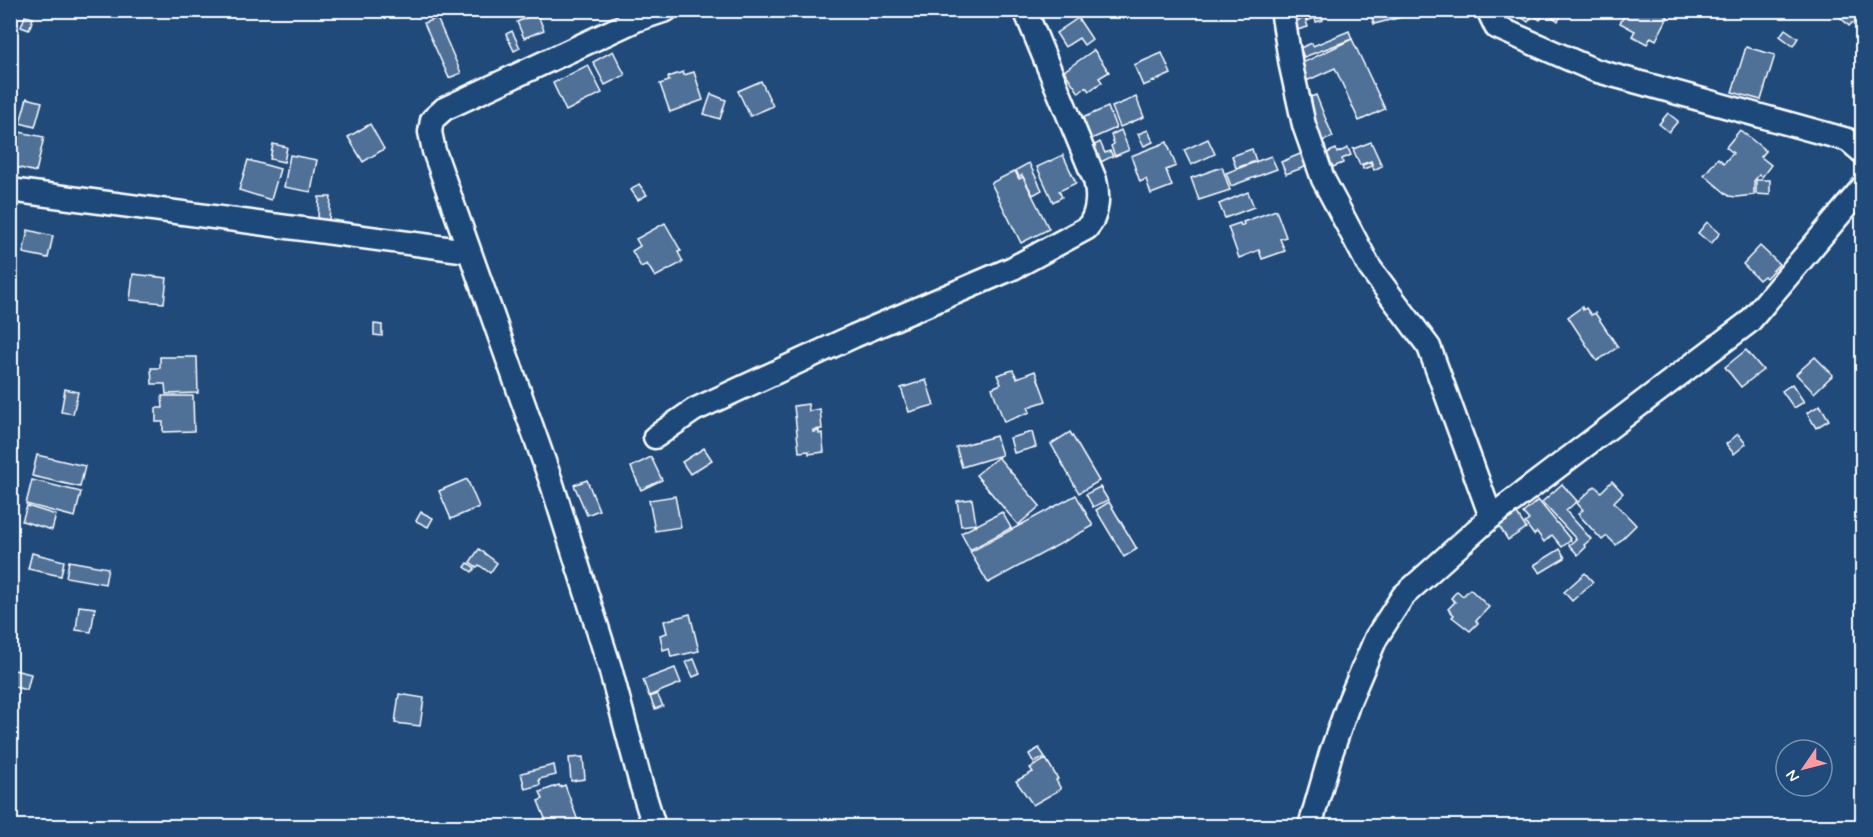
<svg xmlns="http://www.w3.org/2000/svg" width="1873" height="837" viewBox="0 0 1873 837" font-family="Mynerve,sans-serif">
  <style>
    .building { fill: #507197; stroke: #fff; stroke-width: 1.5 }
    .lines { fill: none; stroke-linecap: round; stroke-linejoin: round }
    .minor-casing { stroke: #fff; stroke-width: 27 }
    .minor { stroke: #1f4a7a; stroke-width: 22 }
  </style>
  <rect width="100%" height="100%" fill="#1f4a7a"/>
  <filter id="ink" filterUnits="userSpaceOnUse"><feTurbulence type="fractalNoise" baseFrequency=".0167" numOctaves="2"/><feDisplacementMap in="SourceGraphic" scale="12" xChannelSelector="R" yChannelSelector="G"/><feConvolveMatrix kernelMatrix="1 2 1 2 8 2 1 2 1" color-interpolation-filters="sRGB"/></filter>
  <g filter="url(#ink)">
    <g class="building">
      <polygon points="1290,10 1319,10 1294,20"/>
      <polygon points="1321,10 1338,10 1339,13 1321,16 1323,20 1316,22 1315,18 1307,21 1305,16"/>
      <polygon points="1516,10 1565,10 1558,21 1546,12 1540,20 1533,15 1528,22 1514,12"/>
      <polygon points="1627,10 1658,10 1668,17 1656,40 1651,37 1647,44 1632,36 1635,31 1620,23"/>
      <polygon points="1846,10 1862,10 1862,33 1852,23 1849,26 1840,17"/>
      <polygon points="1400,11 1402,17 1374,24 1372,18"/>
      <polygon points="537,13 544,30 524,38 517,22"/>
      <polygon points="25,16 33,18 29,30 21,27"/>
      <polygon points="437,18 461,73 449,78 424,23"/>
      <polygon points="1078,18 1092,39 1084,45 1079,38 1065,47 1056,33"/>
      <polygon points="1305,18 1308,27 1297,30 1294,22"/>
      <polygon points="1785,29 1798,38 1793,46 1780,36"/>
      <polygon points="512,31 520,48 514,51 506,34"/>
      <polygon points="1349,31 1352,39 1304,57 1300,48 1312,43 1313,46"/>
      <polygon points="1352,39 1385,109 1359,121 1335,68 1302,83 1294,67"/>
      <polygon points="1746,47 1775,55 1761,100 1732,92"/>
      <polygon points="1094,50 1109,72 1099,78 1102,82 1089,91 1086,87 1079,93 1064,71"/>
      <polygon points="613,51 625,75 605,85 593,62"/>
      <polygon points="1162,53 1171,74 1143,86 1134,65"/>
      <polygon points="588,65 602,93 566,111 553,83"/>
      <polygon points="683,72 684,75 694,72 703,100 670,112 660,84 669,81 668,77"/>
      <polygon points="761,81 773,106 750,116 738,91"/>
      <polygon points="711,94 726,100 720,119 704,114"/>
      <polygon points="1316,95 1333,137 1319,142 1303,100"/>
      <polygon points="1136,97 1144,117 1120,127 1112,107"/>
      <polygon points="27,98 42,102 35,127 20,123"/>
      <polygon points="1108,107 1116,128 1089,140 1080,119"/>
      <polygon points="1668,113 1678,121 1669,132 1659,124"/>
      <polygon points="370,124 384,149 363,162 348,137"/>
      <polygon points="1121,130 1129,150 1115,156 1111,146 1114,144 1111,135"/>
      <polygon points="1148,130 1153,142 1144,146 1138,134"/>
      <polygon points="1740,130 1766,151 1761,157 1771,165 1762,177 1759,175 1754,181 1754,195 1736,197 1729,196 1704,175 1718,158 1724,163 1733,153 1726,147"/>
      <polygon points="19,132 44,137 36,172 12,166"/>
      <polygon points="1208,139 1215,154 1191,165 1184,150"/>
      <polygon points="1100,142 1105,153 1110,151 1113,156 1099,163 1091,147"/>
      <polygon points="1167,142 1176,166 1166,170 1172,186 1151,194 1146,179 1140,182 1131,156"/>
      <polygon points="1371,142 1382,166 1374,170 1371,161 1360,165 1353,149"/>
      <polygon points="273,144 287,147 284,162 270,159"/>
      <polygon points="1348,148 1351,155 1342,159 1343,163 1333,167 1327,153 1336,149 1337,153"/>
      <polygon points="1252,149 1256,161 1236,168 1232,156"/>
      <polygon points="1305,152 1310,165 1286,174 1281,162"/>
      <polygon points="290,155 317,160 311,192 284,187"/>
      <polygon points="1063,155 1076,183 1059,191 1062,197 1053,202 1037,167"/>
      <polygon points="1271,156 1277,169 1231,186 1226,173"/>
      <polygon points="248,160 280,169 271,200 239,190"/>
      <polygon points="1371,162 1372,166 1363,169 1362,165"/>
      <polygon points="1029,163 1042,190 1033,195 1022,175 1019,177 1016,170"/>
      <polygon points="1222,167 1230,190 1199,200 1191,178"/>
      <polygon points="1015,171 1019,179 1023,177 1049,229 1021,243 991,183"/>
      <polygon points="1756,180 1770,180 1770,195 1756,194"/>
      <polygon points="639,184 647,195 638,200 631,190"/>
      <polygon points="1248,192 1254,207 1225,218 1219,204"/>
      <polygon points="319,197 331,197 329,220 318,219"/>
      <polygon points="1276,210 1286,237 1280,239 1285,251 1262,259 1259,250 1239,258 1228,227 1240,223 1241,226 1244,224 1243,222"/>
      <polygon points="1707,222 1720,233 1711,244 1698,233"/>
      <polygon points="665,223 681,251 678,252 683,262 655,277 647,264 641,267 632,251 640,246 636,239"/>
      <polygon points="28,230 53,236 48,258 23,253"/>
      <polygon points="1760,246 1779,264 1766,278 1764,276 1759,280 1743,264"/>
      <polygon points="133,274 167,278 164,303 130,300"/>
      <polygon points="1582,307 1583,310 1586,308 1591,315 1595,313 1618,347 1597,361 1568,317"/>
      <polygon points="374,324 382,325 382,336 374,335"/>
      <polygon points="1746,350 1763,370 1741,387 1725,367"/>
      <polygon points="160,357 197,357 198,393 166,394 165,384 152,384 151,368 160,368"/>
      <polygon points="1815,357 1833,375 1814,393 1796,374"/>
      <polygon points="1013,370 1017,378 1035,371 1046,401 1028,407 1030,412 1004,422 992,388 1001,384 997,375"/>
      <polygon points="926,380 934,405 909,412 901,388"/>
      <polygon points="1792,384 1804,402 1794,408 1782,391"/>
      <polygon points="65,389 78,392 73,414 61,412"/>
      <polygon points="162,396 193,396 194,431 163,432 163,422 156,422 156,408 163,408"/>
      <polygon points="808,404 809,411 820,409 822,429 813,430 813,432 819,431 819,434 822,433 824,452 809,454 809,451 799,452 794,406"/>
      <polygon points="1820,405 1829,420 1816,428 1807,413"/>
      <polygon points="1032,432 1036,447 1014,453 1010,438"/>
      <polygon points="1070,432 1099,481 1079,493 1051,444"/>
      <polygon points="1738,434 1746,444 1734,454 1726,444"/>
      <polygon points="996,436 1002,455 962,467 956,447"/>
      <polygon points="704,448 712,460 690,474 682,462"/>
      <polygon points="37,455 85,466 80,487 32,476"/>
      <polygon points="651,457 662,480 641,490 631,467"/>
      <polygon points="998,457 1040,506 1018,525 976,475"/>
      <polygon points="467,479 479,507 451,519 439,491"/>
      <polygon points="32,480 81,492 75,517 26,504"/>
      <polygon points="587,480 599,510 587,515 574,485"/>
      <polygon points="1612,481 1623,493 1614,502 1636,525 1616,545 1607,536 1602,540 1578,514 1583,510 1577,503 1595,486 1601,492"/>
      <polygon points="1562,484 1577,501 1566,511 1591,539 1584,545 1586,547 1578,555 1569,545 1576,539 1542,502"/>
      <polygon points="1100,487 1108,500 1093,507 1086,494"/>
      <polygon points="1076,495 1093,526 988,583 970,552"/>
      <polygon points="675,496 681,527 655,531 649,500"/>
      <polygon points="972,499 976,524 961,526 957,501"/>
      <polygon points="1538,500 1571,540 1562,547 1552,535 1544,542 1537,532 1534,535 1525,523 1529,520 1523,513"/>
      <polygon points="1109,502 1137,549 1124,557 1096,510"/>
      <polygon points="27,506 56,515 52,530 22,521"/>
      <polygon points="421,512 433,518 428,527 416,521"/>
      <polygon points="1002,512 1011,528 970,550 961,533"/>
      <polygon points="1517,514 1526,528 1508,540 1499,526"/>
      <polygon points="479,549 497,563 490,573 479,565 477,567 470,562"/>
      <polygon points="1560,549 1565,558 1540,573 1534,565"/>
      <polygon points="32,553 64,561 61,576 28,569"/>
      <polygon points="69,561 108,568 105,584 66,577"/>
      <polygon points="468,563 475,568 472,572 465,567"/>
      <polygon points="1585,573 1593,582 1572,601 1564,592"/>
      <polygon points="1470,589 1489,607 1476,621 1478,623 1470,631 1452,617 1454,615 1448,609 1455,602 1451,598 1457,591 1463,596"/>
      <polygon points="79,606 95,608 91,632 76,630"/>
      <polygon points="690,614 699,651 671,657 669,648 663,650 660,635 667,633 664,621"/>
      <polygon points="694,659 700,674 693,677 686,662"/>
      <polygon points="675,668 681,683 649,696 643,680"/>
      <polygon points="10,669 31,674 27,690 10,686"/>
      <polygon points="399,694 424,698 420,726 395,723"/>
      <polygon points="657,694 663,706 655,709 650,697"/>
      <polygon points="1039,748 1045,757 1034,763 1029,754"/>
      <polygon points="583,757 585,779 571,781 569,758"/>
      <polygon points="1046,759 1058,779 1056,780 1061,789 1033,805 1016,781 1033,772 1030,768"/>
      <polygon points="554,765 556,775 539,779 540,785 525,789 521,773"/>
      <polygon points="559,785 560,787 565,785 578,821 583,819 585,826 548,826 538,801 543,799 540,792"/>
    </g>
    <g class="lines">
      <g class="minor-casing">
        <g id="minor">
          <polyline points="1282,10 1291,66 1304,125 1323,179 1370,268 1429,347 1491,517"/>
          <polyline points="1493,10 1490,14 1496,27 1594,70 1848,140 1862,152"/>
          <polyline points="10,190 468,251"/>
          <path d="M655,437L694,410L854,336L1013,268L1087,228C1098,215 1099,196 1095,180L1025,10"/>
          <polyline points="654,826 641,784 610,668 552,484 434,151 430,132 432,120 444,109 636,20 666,10"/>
          <polyline points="1310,826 1331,753 1350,699 1376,638 1403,596 1491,517 1749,322 1862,188"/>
        </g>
      </g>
      <use href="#minor" class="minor"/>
    </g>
  </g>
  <rect width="1873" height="837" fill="none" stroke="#1f4a7a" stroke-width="36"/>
  <rect x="18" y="18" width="1837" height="801" fill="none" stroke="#fff" stroke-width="2" filter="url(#ink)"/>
  <g transform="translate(1804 768) rotate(235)"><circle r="28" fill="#1f4a7a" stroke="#7992af" stroke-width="1.5"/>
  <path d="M0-4.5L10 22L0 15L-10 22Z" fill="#ff9aa2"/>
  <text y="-9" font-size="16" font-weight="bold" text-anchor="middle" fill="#ffffff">N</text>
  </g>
</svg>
